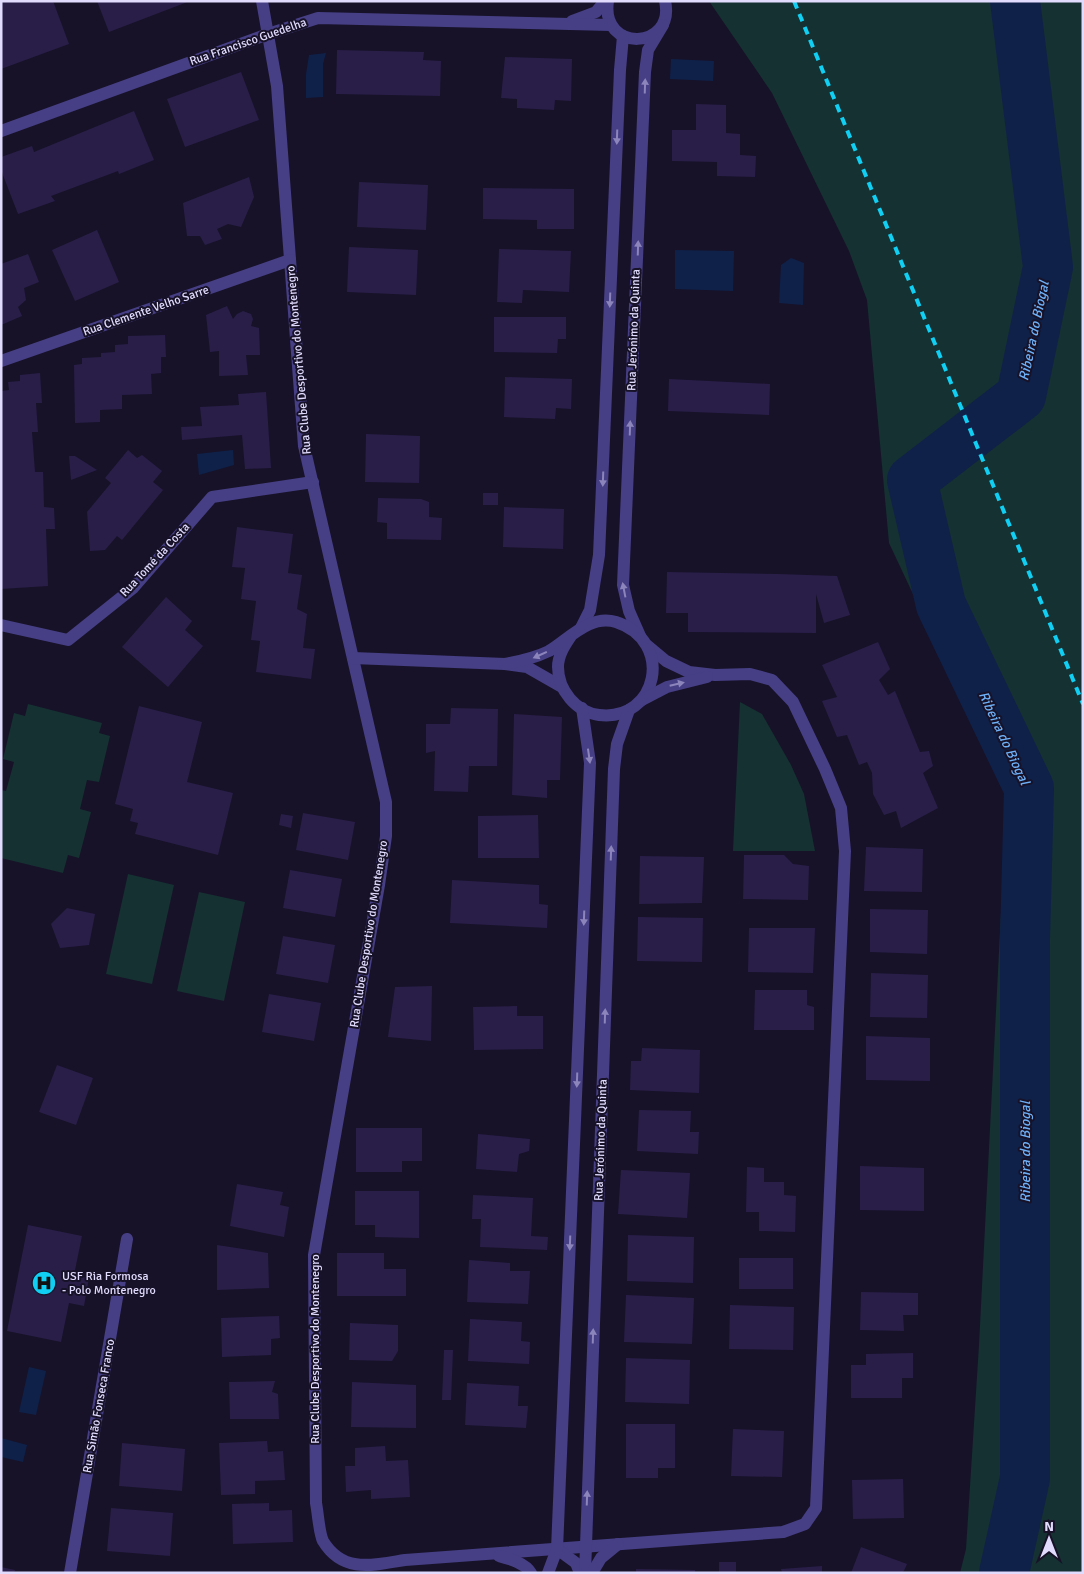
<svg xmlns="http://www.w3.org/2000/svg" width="1084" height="1574" viewBox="0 0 1084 1574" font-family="Signika,sans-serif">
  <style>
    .green { fill: #153132 }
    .water { fill: #0f2149 }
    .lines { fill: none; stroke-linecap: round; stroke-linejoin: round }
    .river { stroke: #0f2149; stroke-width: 50 }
    .building { fill: #291e48 }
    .minor { stroke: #463f85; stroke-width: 12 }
    .rail { stroke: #10cff3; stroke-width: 4; stroke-dasharray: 8 6; stroke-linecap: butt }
    .oneway { fill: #8c85bb }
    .labels { text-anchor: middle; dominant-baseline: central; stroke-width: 4; stroke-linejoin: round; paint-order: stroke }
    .street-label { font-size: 12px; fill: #e1dbfd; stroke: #171228 }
    .poi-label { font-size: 12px; fill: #e1dbfd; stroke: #171228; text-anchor: start }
    .water-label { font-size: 14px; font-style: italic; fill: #6eb0f8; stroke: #171228 }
  </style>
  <rect width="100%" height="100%" fill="#171228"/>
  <g class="green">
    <polygon points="709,1 1083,1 1083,1573 960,1573 966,1549 979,1345 1007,794 889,543 867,300 849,251 772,93"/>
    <polygon points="740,702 762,714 791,765 804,794 815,851 733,851"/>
    <polygon points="28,704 102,723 99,733 110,736 99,782 87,780 80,809 91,812 79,858 68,855 63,873 1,858 1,790 6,791 14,762 3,759 14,713 25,716"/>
    <polygon points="128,874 174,885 152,984 106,974"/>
    <polygon points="199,892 245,902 224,1001 177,991"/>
  </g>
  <g class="water">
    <polygon points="326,53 323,64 323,97 306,98 306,74 309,55"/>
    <polygon points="671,59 714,61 713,81 670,79"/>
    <polygon points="675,250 734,251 733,291 675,289"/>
    <polygon points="791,258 804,263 803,305 779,303 781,265"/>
    <polygon points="233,450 234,465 199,475 197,454"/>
    <polygon points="29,1367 46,1371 36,1415 19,1412"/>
    <polygon points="1,1438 27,1445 23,1462 1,1457"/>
  </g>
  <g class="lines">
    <polyline class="river" points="1004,1573 1025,1478 1025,938 1029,788 941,605 912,480 1021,396 1048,267 1015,1"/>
  </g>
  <g class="building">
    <polygon points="1,1 53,1 69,44 1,69"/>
    <polygon points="97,1 190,1 109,32"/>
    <polygon points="337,50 424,52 423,60 441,61 440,96 336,94"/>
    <polygon points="505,57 572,59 571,101 555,100 554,110 517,108 517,99 501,98"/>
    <polygon points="241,72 259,120 185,147 167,99"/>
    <polygon points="696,104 726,105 726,133 740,134 740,155 756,156 755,177 717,176 717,162 672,161 672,130 696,130"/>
    <polygon points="134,111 154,160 119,174 118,171 51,196 55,201 18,214 1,170 1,157 32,146 34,152"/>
    <polygon points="249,177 254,197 241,227 228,224 217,229 222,239 205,245 200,236 187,236 183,203"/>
    <polygon points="359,182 428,185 426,230 357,227"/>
    <polygon points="483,188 574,189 574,229 537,229 537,220 483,219"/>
    <polygon points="97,230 119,282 75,301 52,250"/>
    <polygon points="349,247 418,250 416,295 347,292"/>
    <polygon points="499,249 571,251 569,292 523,290 522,303 497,302"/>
    <polygon points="28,254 39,282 24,288 26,300 18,307 22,316 1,325 1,264"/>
    <polygon points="227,306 233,319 237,314 243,311 251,314 253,319 251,326 259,328 260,355 246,355 248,375 219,376 219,351 210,352 206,315"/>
    <polygon points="494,317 566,317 566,339 558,339 557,353 494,352"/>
    <polygon points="165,335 166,357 161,357 161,373 151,374 152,394 122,395 122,409 100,410 100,422 75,423 74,365 82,364 82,358 101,357 101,353 115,352 115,345 128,344 128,336"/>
    <polygon points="40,373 42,403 36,403 38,432 32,432 35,472 43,472 44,507 54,508 55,529 46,529 48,586 1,589 1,391 9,390 8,382 20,381 20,375"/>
    <polygon points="505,377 572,379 571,409 556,408 555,419 504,417"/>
    <polygon points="669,379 770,384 769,415 668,411"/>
    <polygon points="266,392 271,468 245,469 242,435 182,440 181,427 202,426 200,407 239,405 238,394"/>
    <polygon points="366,434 420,436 419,483 365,482"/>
    <polygon points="128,450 137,458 142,455 162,471 153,482 163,490 122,540 117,536 105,550 90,551 87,512 111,483 105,478"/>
    <polygon points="69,456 75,456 97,470 71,480"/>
    <rect x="483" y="493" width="15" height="12"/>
    <polygon points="378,498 421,499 429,502 429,517 442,518 441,540 387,539 387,523 377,522"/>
    <polygon points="504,507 564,509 563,549 503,547"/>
    <polygon points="237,527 293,534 288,573 302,575 297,609 307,614 303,648 315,649 311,679 256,672 260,641 251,640 256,601 241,599 245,568 232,567"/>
    <polygon points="667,572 778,574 837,576 850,615 824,623 816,594 816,633 688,632 688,613 666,613"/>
    <polygon points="166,597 192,621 185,630 203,646 168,687 122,647"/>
    <polygon points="878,642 890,669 879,680 888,695 895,691 920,752 929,751 933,766 923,773 938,808 901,828 896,811 884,815 873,794 872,773 867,762 859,765 847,735 837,737 822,701 837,697 822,665"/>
    <polygon points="139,706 202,722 187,782 233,793 218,855 135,834 138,823 130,821 133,809 115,804"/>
    <polygon points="451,708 498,709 497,766 469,766 468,792 434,791 435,751 426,753 426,724 450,724"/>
    <polygon points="514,714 562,717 560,780 547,780 547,798 512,795"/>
    <polygon points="303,813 355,822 348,860 296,850"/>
    <polygon points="281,814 293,816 291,828 279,825"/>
    <polygon points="538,815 539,858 478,858 478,816"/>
    <polygon points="866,847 923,849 922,892 864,891"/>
    <polygon points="744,855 784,855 793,864 809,866 808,900 743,899"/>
    <polygon points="640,856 704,857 702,903 639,904"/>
    <polygon points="290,870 342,879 335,917 283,908"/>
    <polygon points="452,880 539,885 539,904 548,905 547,928 450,923"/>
    <polygon points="67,908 95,914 89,945 60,948 51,924"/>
    <polygon points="870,909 928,910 927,954 870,952"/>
    <polygon points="638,917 703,918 702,962 637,961"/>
    <polygon points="749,928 815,928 813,973 748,972"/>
    <polygon points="283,936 335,945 328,983 276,974"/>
    <polygon points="871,973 928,975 927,1018 870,1017"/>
    <polygon points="432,986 431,1041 388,1037 395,987"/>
    <polygon points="755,990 807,990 807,1005 814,1007 814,1030 754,1030"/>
    <polygon points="269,994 321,1003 314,1041 262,1032"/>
    <polygon points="517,1006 517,1016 543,1016 543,1049 474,1050 473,1007"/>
    <polygon points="866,1036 930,1038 930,1081 866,1080"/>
    <polygon points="642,1048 700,1050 699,1093 630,1090 631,1061 641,1061"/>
    <polygon points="57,1065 93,1078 76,1125 39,1112"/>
    <polygon points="639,1110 691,1111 690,1132 699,1132 698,1154 637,1151"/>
    <polygon points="356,1128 422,1128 422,1161 402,1161 402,1172 356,1172"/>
    <polygon points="478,1134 530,1139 529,1151 519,1154 517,1172 476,1169"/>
    <polygon points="860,1166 924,1168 924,1211 860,1210"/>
    <polygon points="747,1167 764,1168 764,1182 784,1182 784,1195 796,1196 795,1232 759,1231 759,1212 746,1212"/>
    <polygon points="621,1170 690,1173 687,1218 618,1214"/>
    <polygon points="237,1184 283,1192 280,1205 289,1207 284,1237 230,1226"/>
    <polygon points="355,1191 419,1191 419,1238 375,1237 375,1225 355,1225"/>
    <polygon points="473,1195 533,1198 531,1236 548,1237 547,1250 480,1247 481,1219 472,1219"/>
    <polygon points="28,1225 82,1236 74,1275 89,1278 84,1306 69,1303 61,1342 7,1331"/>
    <polygon points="628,1235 694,1237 693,1283 627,1281"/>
    <polygon points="217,1245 268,1253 269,1288 217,1290"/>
    <polygon points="337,1253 384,1253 384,1269 406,1269 406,1296 337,1296"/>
    <rect x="739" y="1258" width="54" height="31"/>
    <polygon points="469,1260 510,1263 510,1271 530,1271 528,1304 467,1302"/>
    <polygon points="861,1292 918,1293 918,1315 903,1315 904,1331 860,1330"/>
    <polygon points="626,1295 694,1298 692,1344 624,1342"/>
    <polygon points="730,1305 794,1307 793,1350 729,1349"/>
    <polygon points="279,1316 280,1338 271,1339 271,1355 222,1357 221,1318"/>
    <polygon points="470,1319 522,1322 521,1341 530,1342 529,1364 468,1361"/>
    <polygon points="350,1323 398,1325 398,1351 392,1361 349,1360"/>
    <polygon points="444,1350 453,1350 451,1400 442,1400"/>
    <polygon points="913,1353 913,1378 902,1378 902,1398 851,1398 851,1365 866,1365 866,1354"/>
    <polygon points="626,1358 690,1360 689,1404 625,1402"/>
    <polygon points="275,1381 272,1392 278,1394 279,1419 230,1419 229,1382"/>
    <polygon points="352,1382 416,1385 416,1428 351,1427"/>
    <polygon points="467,1383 519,1386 518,1406 528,1406 526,1428 465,1425"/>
    <polygon points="626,1424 675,1424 675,1468 658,1468 658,1478 626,1478"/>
    <polygon points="733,1429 784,1431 782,1477 731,1476"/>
    <polygon points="267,1441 268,1452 283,1451 285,1480 255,1481 255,1494 221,1495 219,1443"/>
    <polygon points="122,1443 185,1449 182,1491 119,1486"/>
    <polygon points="385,1446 386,1461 408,1460 410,1497 371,1499 371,1490 346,1492 345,1466 355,1466 355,1448"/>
    <polygon points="903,1479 904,1518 853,1519 852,1480"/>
    <polygon points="269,1503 269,1511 292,1510 293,1542 233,1544 232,1504"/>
    <polygon points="111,1508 173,1513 170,1556 107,1551"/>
    <polygon points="861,1547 907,1564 903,1573 851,1573"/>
    <rect x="719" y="1562" width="17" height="11"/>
    <polygon points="822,1566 822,1573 782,1573 781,1569"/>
    <polygon points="1,1567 15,1570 14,1573 1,1573"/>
    <polygon points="636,1569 695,1570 695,1573 636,1573"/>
  </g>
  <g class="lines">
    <g class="minor">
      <path d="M262,1L277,86L304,446L386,802V836L379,885L314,1255L316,1503C318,1513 319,1533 323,1541C343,1574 374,1565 405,1560L783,1532L805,1524L816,1508L845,851L841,808L825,769L793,702L772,680L750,674L715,675L689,672L666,661L648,646"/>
      <path d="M608,1C600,53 676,50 665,1"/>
      <polyline points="572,21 596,12 605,1"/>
      <polyline points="1,131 268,34 318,18 611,25"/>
      <polyline points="1,361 290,260"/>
      <polyline points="1,625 68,640 133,588 212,497 313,482"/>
      <polyline points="581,628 590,610 599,555 620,70 623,36"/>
      <polyline points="640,636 629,611 623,585 645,72 648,50 663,25"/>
      <polyline points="353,658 505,664 527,667 562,687"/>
      <path d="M505,664C520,661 535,658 549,651C569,639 590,614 616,622C675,641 658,722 599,715C576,712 558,690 558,667C558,655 565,645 571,636"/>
      <polyline points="642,700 667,687 707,677"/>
      <polyline points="557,1549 576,1563 580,1573"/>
      <path d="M499,1556C510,1559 525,1563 531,1573"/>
      <polyline points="70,1573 127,1239"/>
      <polyline points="548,1573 557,1549 590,763 582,708"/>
      <polyline points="585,1573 614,769 617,744 629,710"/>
      <polyline points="592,1573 601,1558 618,1544"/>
    </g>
    <polyline class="rail" points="794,1 1083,704"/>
  </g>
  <defs><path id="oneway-solid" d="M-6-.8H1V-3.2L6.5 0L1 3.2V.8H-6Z" transform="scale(1.25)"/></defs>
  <g class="oneway">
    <use href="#oneway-solid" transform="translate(645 86) rotate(-88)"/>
    <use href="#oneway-solid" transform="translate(617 137) rotate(92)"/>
    <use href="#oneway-solid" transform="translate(638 248) rotate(-88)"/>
    <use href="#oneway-solid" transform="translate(610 300) rotate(92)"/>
    <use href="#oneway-solid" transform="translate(630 428) rotate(-88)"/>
    <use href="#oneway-solid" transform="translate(603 479) rotate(92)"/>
    <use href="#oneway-solid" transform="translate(624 590) rotate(-101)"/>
    <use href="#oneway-solid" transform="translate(540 655) rotate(156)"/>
    <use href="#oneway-solid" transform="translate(677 684) rotate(-13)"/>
    <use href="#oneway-solid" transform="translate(589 756) rotate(82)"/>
    <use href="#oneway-solid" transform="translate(611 853) rotate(-88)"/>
    <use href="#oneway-solid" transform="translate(584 918) rotate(92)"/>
    <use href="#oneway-solid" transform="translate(605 1016) rotate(-88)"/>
    <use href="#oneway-solid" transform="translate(577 1080) rotate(92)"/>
    <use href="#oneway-solid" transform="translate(570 1243) rotate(92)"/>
    <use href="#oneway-solid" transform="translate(593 1336) rotate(-88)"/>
    <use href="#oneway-solid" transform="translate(587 1498) rotate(-88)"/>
  </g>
  <defs>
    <g id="hospital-disc" transform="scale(1.25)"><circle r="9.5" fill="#10cff3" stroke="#171228"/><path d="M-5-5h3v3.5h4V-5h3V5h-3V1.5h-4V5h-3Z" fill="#111"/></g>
  </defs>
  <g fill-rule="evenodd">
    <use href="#hospital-disc" x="44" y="1283"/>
  </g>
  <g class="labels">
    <g class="street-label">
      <text transform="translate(248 42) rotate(-19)">Rua Francisco Guedelha</text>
      <text transform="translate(146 311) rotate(-19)">Rua Clemente Velho Sarre</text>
      <text transform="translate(634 330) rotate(-88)">Rua Jerónimo da Quinta</text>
      <text transform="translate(299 360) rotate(-95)">Rua Clube Desportivo do Montenegro</text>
      <text transform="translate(155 560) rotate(-47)">Rua Tomé da Costa</text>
      <text transform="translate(369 934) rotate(-81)">Rua Clube Desportivo do Montenegro</text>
      <text transform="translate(601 1140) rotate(-88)">Rua Jerónimo da Quinta</text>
      <text transform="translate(315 1349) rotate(-90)">Rua Clube Desportivo do Montenegro</text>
      <text transform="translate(99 1406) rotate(-80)">Rua Simão Fonseca Franco</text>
    </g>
    <g class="poi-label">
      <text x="62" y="1276">USF Ria Formosa<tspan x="62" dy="14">- Polo Montenegro</tspan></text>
    </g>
    <g class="water-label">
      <text transform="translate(1034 331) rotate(-78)">Ribeira do Biogal</text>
      <text transform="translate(1004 738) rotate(65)">Ribeira do Biogal</text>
      <text transform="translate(1025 1152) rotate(-90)">Ribeira do Biogal</text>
    </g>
  </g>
  <rect width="1084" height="1574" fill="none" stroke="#e1dbfd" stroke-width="5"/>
  <g transform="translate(1049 1539)" stroke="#171228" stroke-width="4" paint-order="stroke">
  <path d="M0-4L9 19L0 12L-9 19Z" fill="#e1dbfd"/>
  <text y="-8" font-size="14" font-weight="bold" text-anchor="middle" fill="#e1dbfd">N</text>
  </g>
</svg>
